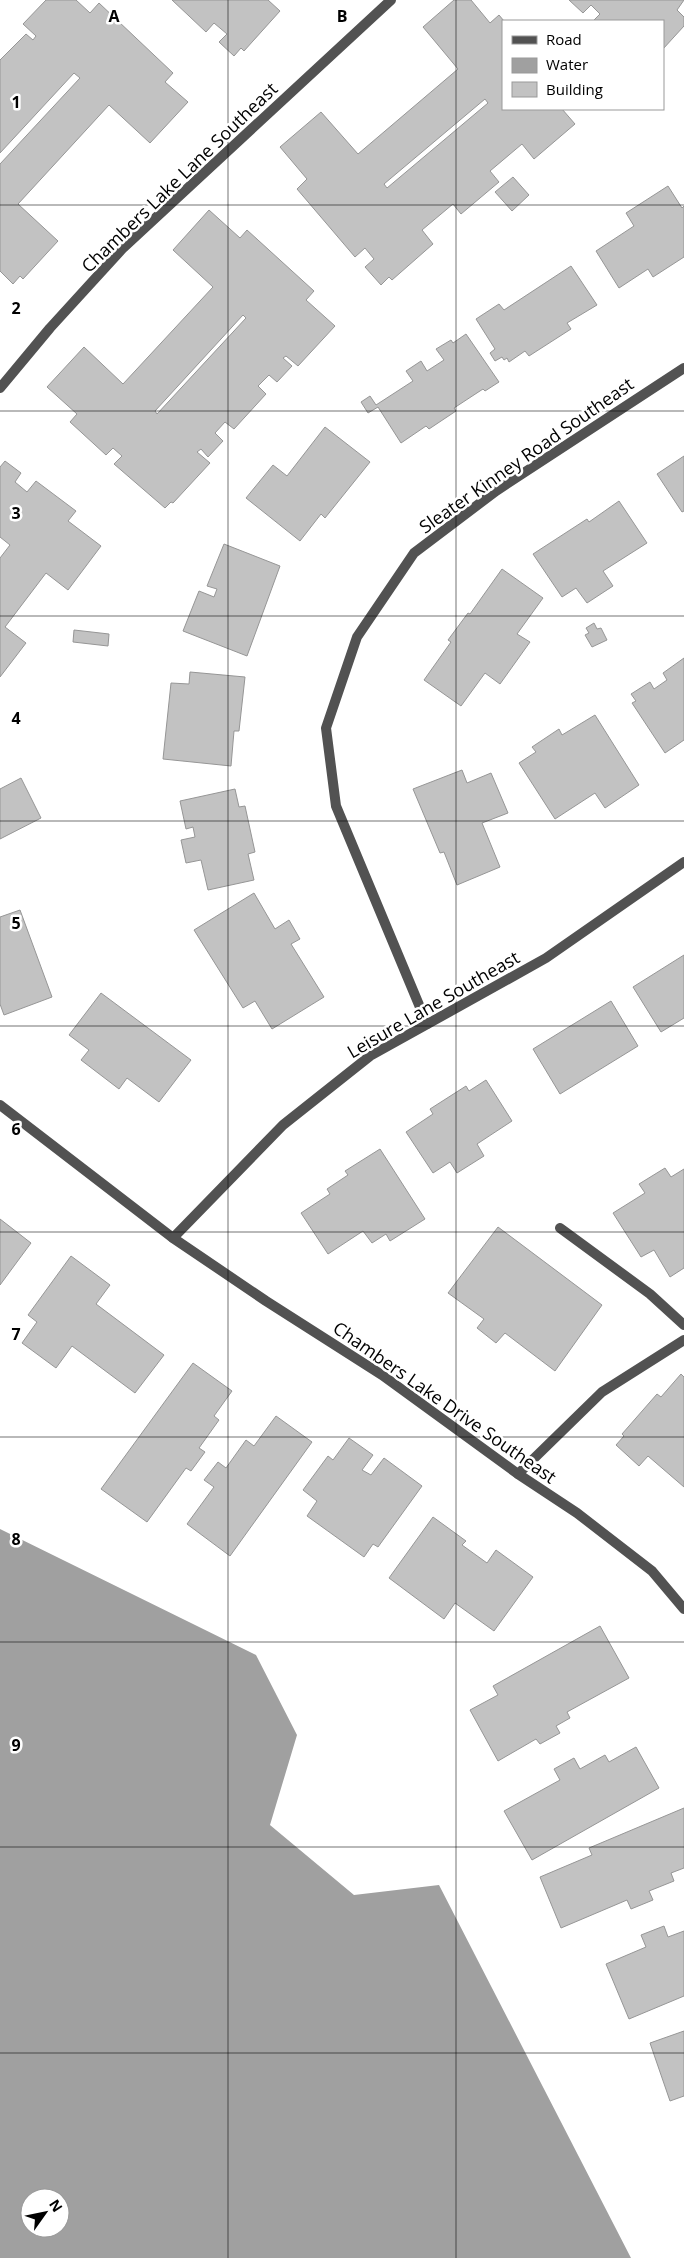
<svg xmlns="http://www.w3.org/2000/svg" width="684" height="2258" viewBox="0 0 684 2258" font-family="'Open Sans',sans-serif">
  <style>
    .water { fill: #a0a0a0; fill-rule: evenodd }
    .building { fill: #c2c2c2; stroke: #969696; fill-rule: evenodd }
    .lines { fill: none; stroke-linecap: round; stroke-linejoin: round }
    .lane { stroke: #525252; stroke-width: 10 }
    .street { stroke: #525252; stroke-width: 10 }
    .grid { fill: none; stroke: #000; stroke-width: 1; stroke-opacity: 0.55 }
    .labels { text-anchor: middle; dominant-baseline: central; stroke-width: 5; stroke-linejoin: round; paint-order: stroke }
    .street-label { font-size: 18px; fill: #000; stroke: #fff }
    .grid-label { font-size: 16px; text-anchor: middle; font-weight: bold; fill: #000; stroke: #fff; stroke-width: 5; stroke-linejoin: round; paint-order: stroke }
  </style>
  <rect width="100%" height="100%" fill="#fff"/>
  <path class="water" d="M0,1529L256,1655L297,1735L270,1825L354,1895L439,1885L631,2258H0ZM30,2198H60V2228H30Z"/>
  <g class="building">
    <polygon points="46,0 76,0 90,13 99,3 173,73 165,82 188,102 150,143 109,105 18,204 58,241 23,279 20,276 13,284 0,271 0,164 80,78 74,73 0,153 0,60 26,34 33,40 36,36 23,24"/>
    <polygon points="172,0 268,0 280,11 244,51 241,48 234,56 219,42 227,34 214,23 206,32"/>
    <path d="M454,0H471L490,23L499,15L504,21L503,109H562L575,124L534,159L522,144L490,171L499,182L461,214L453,204L422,230L433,244L392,280L389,277L381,285L365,267L374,259L365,248L355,257L297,189L307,179L280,147L321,112L358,154L458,69L423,27ZM485,99L488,103L387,188L384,184Z"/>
    <polygon points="569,0 684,0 677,10 684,17 684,26 663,49 663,21 593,21 600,14 591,5 583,13"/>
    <polygon points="513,177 529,195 512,211 495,192"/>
    <polygon points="668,186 682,208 684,206 684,257 653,277 648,269 619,288 596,251 634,226 626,213"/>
    <path d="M209,210L240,238L247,230L314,291L306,300L335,326L298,366L286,356L283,358L292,366L277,382L269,375L258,386L266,394L234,429L225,422L215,433L223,441L208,457L201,449L197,452L210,463L173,503L171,502L165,508L114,464L122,456L113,448L106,455L70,422L77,414L47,387L84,347L123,384L213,287L173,250ZM243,315L246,318L157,414L155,411Z"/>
    <polygon points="571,266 597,305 567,323 571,329 529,356 525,351 509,362 507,358 504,360 502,357 495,361 490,353 495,349 476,319 499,304 504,310"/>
    <polygon points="466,334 499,382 485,391 483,389 454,408 456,411 429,429 426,426 401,443 378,407 368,413 361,402 370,396 376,405 413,381 406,371 421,361 427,371 444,360 436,349 451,340 453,343"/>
    <polygon points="325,427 370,462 325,518 321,514 300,541 246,498 273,465 287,476"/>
    <polygon points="684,456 684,511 682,512 657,474"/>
    <polygon points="5,461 21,473 15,482 27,492 36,481 76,511 68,521 101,546 68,590 46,573 5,627 26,643 0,677 0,558 10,545 0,537 0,467"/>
    <polygon points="619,501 647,543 603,571 613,586 587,603 576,588 562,597 533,554 587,519 589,522"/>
    <polygon points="224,544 280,566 247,656 183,631 199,591 214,597 217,589 207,586"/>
    <polygon points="502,569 543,598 517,634 530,642 500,684 485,673 461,706 424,680 451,642 448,640 468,613 470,614"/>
    <polygon points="594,623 597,629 601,628 607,640 592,647 585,635 589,633 586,628"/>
    <polygon points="74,630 109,634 108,646 73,642"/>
    <polygon points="684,658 684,740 665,753 632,703 636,701 631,694 650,682 654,689 667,680 663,673"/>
    <polygon points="190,672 245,677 239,731 234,731 231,766 163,759 171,683 189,684"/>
    <polygon points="595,715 639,785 605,808 595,793 555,819 519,763 536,752 532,747 559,729 562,735"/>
    <polygon points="462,770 467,783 491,773 508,813 482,823 500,867 457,885 444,852 440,853 413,789"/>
    <polygon points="21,778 41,818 0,839 0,789"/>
    <polygon points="235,789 239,807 245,806 255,852 248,854 254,880 208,890 201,860 186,863 181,840 195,837 193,827 186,829 180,801"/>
    <polygon points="254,893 275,929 289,920 300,939 291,944 324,997 272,1029 255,1001 243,1008 194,930"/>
    <polygon points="20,910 52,997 4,1015 0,1004 0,917"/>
    <polygon points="684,955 684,1018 661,1032 633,987"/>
    <polygon points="101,993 191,1060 159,1102 127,1078 119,1089 81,1060 89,1050 69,1035"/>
    <polygon points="611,1001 638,1046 560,1094 533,1049"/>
    <polygon points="486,1080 512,1121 477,1144 484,1156 457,1173 450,1162 433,1173 406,1132 433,1114 430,1109 466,1086 469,1091"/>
    <polygon points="380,1149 425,1219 390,1241 386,1234 372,1243 363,1231 328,1254 301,1213 330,1194 327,1189 348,1175 345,1171"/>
    <polygon points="665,1168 671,1177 684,1169 684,1268 670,1277 654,1250 641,1257 613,1213 645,1193 639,1184"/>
    <polygon points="0,1219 31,1243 0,1285"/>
    <polygon points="498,1227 602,1305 555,1371 505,1333 496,1343 477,1328 484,1319 448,1293"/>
    <polygon points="71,1256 110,1285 96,1304 164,1355 135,1393 72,1346 56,1368 22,1343 37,1322 28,1315"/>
    <polygon points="193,1363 232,1391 214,1416 219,1420 199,1448 205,1452 191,1471 186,1468 147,1522 101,1489"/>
    <polygon points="681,1374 684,1377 684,1487 648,1456 639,1466 616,1445 624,1436 622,1434 657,1394 661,1397"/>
    <polygon points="276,1416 312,1442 230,1556 187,1524 214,1487 204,1480 218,1462 226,1468 246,1440 254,1446"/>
    <polygon points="349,1438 373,1455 362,1470 371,1475 384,1458 422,1486 378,1547 373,1544 364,1557 307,1516 317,1501 303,1490 328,1456 333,1460"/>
    <polygon points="433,1517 466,1541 462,1545 487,1563 496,1550 533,1577 494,1631 455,1603 444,1619 389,1578"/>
    <polygon points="600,1626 629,1678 567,1712 570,1718 556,1726 560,1733 540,1744 536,1739 498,1761 470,1710 498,1695 493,1686"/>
    <polygon points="636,1747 659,1788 532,1860 504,1811 560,1780 554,1769 574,1758 580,1769 605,1755 609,1762"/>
    <polygon points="684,1808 684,1868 671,1873 674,1881 649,1891 653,1900 631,1909 627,1900 561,1928 540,1877 592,1855 589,1848"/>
    <polygon points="664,1926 668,1937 684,1931 684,1996 629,2019 606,1964 646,1947 641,1935"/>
    <polygon points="684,2031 684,2096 670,2101 650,2043"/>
  </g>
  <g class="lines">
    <polyline class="lane" points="560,1228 650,1294 684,1325"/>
    <g class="street">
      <polyline points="0,388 50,328 123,248 391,0"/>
      <polyline points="427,1024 336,806 326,728 357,637 414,553 496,491 684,368"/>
      <polyline points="0,1105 173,1238 266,1301 382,1375 518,1474 577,1513 652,1571 684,1609"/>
      <polyline points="173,1238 283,1125 370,1056 546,958 684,862"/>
      <polyline points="518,1474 602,1392 684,1340"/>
    </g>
  </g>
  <path class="grid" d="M228,0V2258M456,0V2258M0,205H684M0,411H684M0,616H684M0,821H684M0,1026H684M0,1232H684M0,1437H684M0,1642H684M0,1847H684M0,2053H684"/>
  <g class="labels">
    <g class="street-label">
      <text transform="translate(179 177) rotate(-44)">Chambers Lake Lane Southeast</text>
      <text transform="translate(526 455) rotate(-35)">Sleater Kinney Road Southeast</text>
      <text transform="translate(433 1004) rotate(-30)">Leisure Lane Southeast</text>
      <text transform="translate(445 1402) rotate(35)">Chambers Lake Drive Southeast</text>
    </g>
  </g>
  <g class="grid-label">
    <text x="114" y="22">A</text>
    <text x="342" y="22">B</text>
    <text x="16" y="108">1</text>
    <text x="16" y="314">2</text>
    <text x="16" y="519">3</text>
    <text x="16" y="724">4</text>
    <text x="16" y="929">5</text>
    <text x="16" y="1135">6</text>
    <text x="16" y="1340">7</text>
    <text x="16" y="1545">8</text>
    <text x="16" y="1751">9</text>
  </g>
  <rect x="502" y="20" width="162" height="90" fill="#ffffff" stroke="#999999"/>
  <rect x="512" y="36" width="25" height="8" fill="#525252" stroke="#999999"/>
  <text x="546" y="45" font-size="15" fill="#000000">Road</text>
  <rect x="512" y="58" width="25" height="15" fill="#a0a0a0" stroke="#999999"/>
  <text x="546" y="70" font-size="15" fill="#000000">Water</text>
  <rect x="512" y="82" width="25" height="15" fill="#c2c2c2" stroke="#999999"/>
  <text x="546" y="95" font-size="15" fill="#000000">Building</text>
  <g transform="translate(45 2213) rotate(57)"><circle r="24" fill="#ffffff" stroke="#999999"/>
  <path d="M0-4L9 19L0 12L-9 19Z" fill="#000000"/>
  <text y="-8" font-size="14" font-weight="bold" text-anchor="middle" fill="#000000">N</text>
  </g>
</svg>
